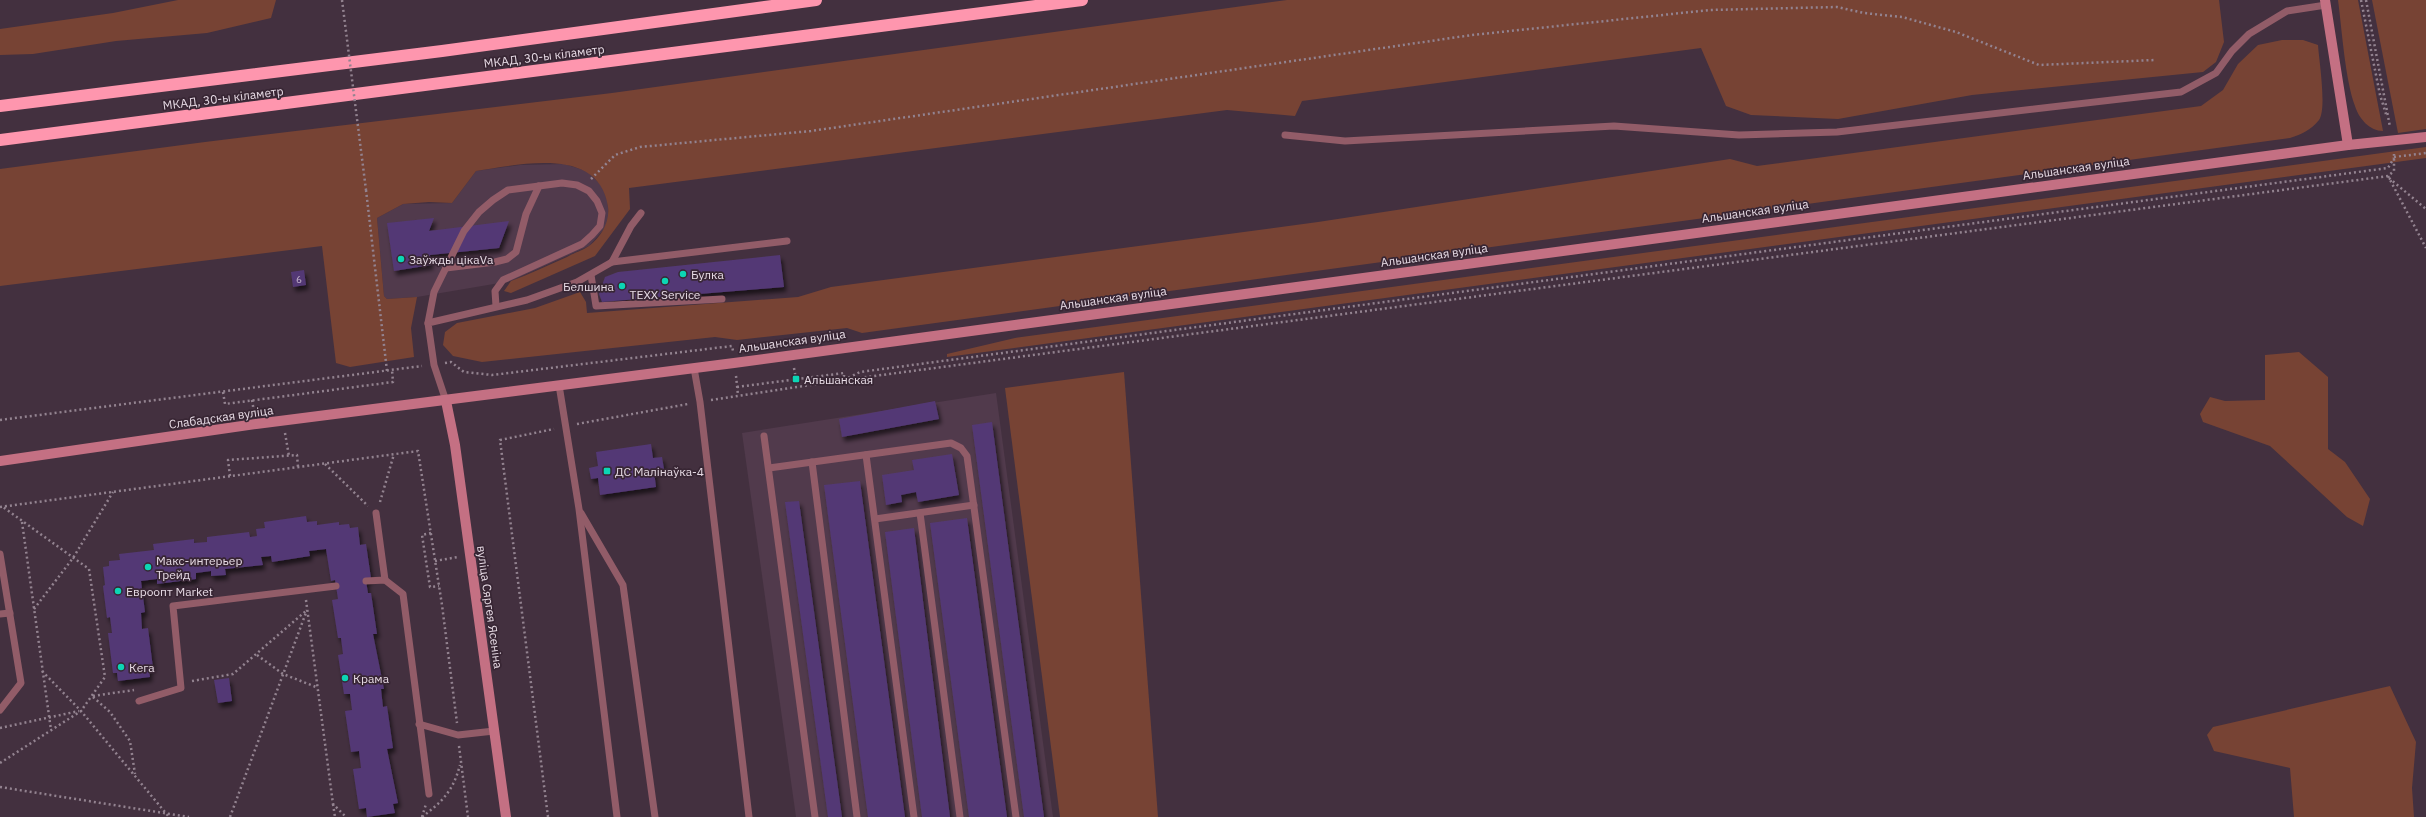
<svg xmlns="http://www.w3.org/2000/svg" width="2426" height="817" viewBox="0 0 2426 817" font-family="'IBM Plex Sans',sans-serif">
  <style>
    .built { fill: #513a4c }
    .green { fill: #774334 }
    .building { fill: #533974; filter: url(#shadow) }
    .lines { fill: none; stroke-linecap: round; stroke-linejoin: round }
    .path { stroke: #938390; stroke-width: 2.5; stroke-dasharray: 2 3; stroke-linecap: butt }
    .lane { stroke: #925c68; stroke-width: 7 }
    .secondary { stroke: #c47083; stroke-width: 10 }
    .highway { stroke: #fe96ae; stroke-width: 12 }
    .path-bridge { stroke: #938390; stroke-width: 2.5; stroke-dasharray: 2 3; stroke-linecap: butt }
    .poi-dot { fill: #0cd5b5; stroke: #382634; stroke-width: 1.5 }
    .labels { text-anchor: middle; dominant-baseline: central; stroke-width: 3.5; stroke-linejoin: round; paint-order: stroke }
    .number-label { font-size: 10px; fill: #c2b2c9 }
    .street-label { font-size: 12px; fill: #e7dbe5; stroke: #382634 }
    .poi-label { font-size: 12px; fill: #e7dbe5; stroke: #382634; text-anchor: start }
  </style>
  <defs>
    <filter id="shadow"><feDropShadow dx="2.5" dy="4.5" stdDeviation="2" flood-color="#0009"/></filter>
  </defs>
  <rect width="100%" height="100%" fill="#43303f"/>
  <g class="built">
    <polygon points="564,164 587,171 602,186 607,200 609,215 606,227 589,246 511,281 417,297 387,299 384,296 377,218 403,204 452,203 476,171 520,165"/>
    <polygon points="996,393 1053,817 796,817 742,433"/>
  </g>
  <g class="green">
    <polygon points="178,0 276,0 271,18 207,33 116,41 33,54 0,55 0,29 113,13"/>
    <path d="M1287,0H2219L2224,42L2216,62L2203,72L1972,95L1838,119L1751,115L1726,106L1701,48L1302,101L1295,116L1227,110L629,188L630,209L595,256L511,293L504,291L511,281C530,274 548,265 567,257C573,253 582,251 589,246C601,237 610,222 608,207C599,145 519,165 476,171L452,203L429,202L403,204L377,218L384,296L387,299L417,297L411,328L414,357L350,367L336,363L322,246L0,286V169L205,142L612,93Z"/>
    <path d="M2338,0H2358L2383,131C2370,131 2359,119 2355,106C2345,79 2342,30 2338,0Z"/>
    <polygon points="2372,0 2426,0 2426,129 2398,133"/>
    <path d="M2282,40H2303L2318,45C2319,60 2327,109 2319,120C2311,130 2302,134 2290,138L862,333L847,328L737,340L715,337L482,362L453,356L443,345L445,332L457,323L535,308L580,292L586,302L587,313L798,297L831,287L1318,222L1730,159L1757,166L2201,106L2223,90L2238,64L2258,45Z"/>
    <polygon points="2426,147 2426,158 947,357 947,354 1015,338"/>
    <polygon points="2299,352 2328,377 2328,449 2345,462 2370,499 2363,526 2347,517 2270,446 2203,422 2200,414 2210,397 2225,401 2265,400 2265,355"/>
    <polygon points="1124,372 1158,817 1060,817 1005,388"/>
    <polygon points="2390,686 2416,742 2412,788 2414,817 2294,817 2290,768 2214,751 2207,735 2213,727"/>
  </g>
  <g class="building">
    <polygon points="434,218 429,231 509,221 499,248 430,255 431,265 394,271 387,223"/>
    <polygon points="780,255 784,287 602,302 599,294 605,277 618,272"/>
    <polygon points="304,270 306,285 293,287 291,272"/>
    <polygon points="935,401 939,419 842,437 839,419"/>
    <polygon points="992,422 1044,817 1024,817 972,425"/>
    <polygon points="651,444 653,458 662,457 664,469 654,471 656,487 600,495 598,478 591,479 589,468 598,466 596,452"/>
    <polygon points="952,454 959,495 918,502 916,492 901,495 902,502 886,505 882,475 914,470 912,460"/>
    <polygon points="860,481 905,817 868,817 824,485"/>
    <polygon points="799,501 842,817 828,817 785,502"/>
    <polygon points="306,516 307,522 317,521 317,525 339,522 339,525 349,524 350,528 358,527 360,545 366,544 371,578 366,581 368,593 371,593 377,634 373,634 384,689 381,689 383,707 387,706 393,748 387,749 398,803 393,804 395,813 367,817 366,808 359,809 353,769 361,768 359,751 351,752 345,711 352,710 350,694 344,694 338,655 343,654 341,638 338,638 332,600 338,599 336,586 335,580 331,581 326,549 309,551 310,556 272,562 271,556 261,557 263,565 225,569 226,575 211,576 211,571 196,573 196,579 157,584 157,579 141,581 145,612 141,613 142,629 148,628 153,668 149,669 150,677 118,681 117,673 113,673 108,633 112,633 110,617 107,618 103,586 105,585 103,567 109,566 109,561 120,560 119,554 154,550 153,544 194,539 194,543 207,542 207,537 249,532 250,537 257,536 256,529 265,528 264,522"/>
    <polygon points="967,518 1007,817 969,817 930,523"/>
    <polygon points="914,528 950,817 922,817 885,532"/>
    <polygon points="229,678 232,701 218,703 214,680"/>
  </g>
  <g class="lines">
    <g class="path">
      <polyline points="2361,0 2380,95 2386,114"/>
      <polyline points="2366,0 2390,127"/>
      <polyline points="2394,157 2426,153"/>
      <polyline points="2388,176 2426,248"/>
      <polyline points="2389,178 2426,209"/>
      <polyline points="591,179 615,155 640,147 811,131 1472,35 1710,10 1837,7 1864,13 1902,17 1956,32 2039,65 2155,60"/>
      <polyline points="366,190 387,371"/>
      <polyline points="445,363 451,362 464,372 492,375 732,346 733,351"/>
      <polyline points="794,368 796,379"/>
      <polyline points="736,376 738,395"/>
      <polyline points="737,387 844,373 844,380 860,372 2388,168 2394,158"/>
      <polyline points="223,392 225,404 393,382 392,370"/>
      <polyline points="252,400 254,412"/>
      <polyline points="711,400 844,380 2388,176 2394,171 2394,154"/>
      <polyline points="0,420 422,366"/>
      <polyline points="577,424 688,404"/>
      <polyline points="285,433 289,456"/>
      <polyline points="325,464 368,506"/>
      <polyline points="230,476 228,460 297,455 298,467"/>
      <polyline points="380,502 394,454"/>
      <polyline points="0,507 418,451 442,605 457,723"/>
      <polyline points="22,522 51,730"/>
      <polyline points="431,533 422,535 430,587 439,586"/>
      <polyline points="435,561 458,557"/>
      <polyline points="306,600 333,804 346,817"/>
      <polyline points="34,609 73,558 113,492"/>
      <polyline points="257,655 283,674 316,687"/>
      <polyline points="42,671 81,711 169,817"/>
      <polyline points="192,681 233,674 307,610"/>
      <polyline points="93,696 134,690"/>
      <polyline points="93,697 110,712 130,741 135,774"/>
      <polyline points="0,728 79,711"/>
      <polyline points="459,746 468,817"/>
      <polyline points="0,763 81,711 105,677 89,569 3,507"/>
      <polyline points="0,787 189,817"/>
      <polyline points="333,804 335,817"/>
      <polyline points="230,817 307,610"/>
      <path d="M422,817C443,801 453,791 460,765"/>
      <polyline points="422,817 426,804"/>
      <polyline points="548,817 500,440 554,429"/>
    </g>
    <g class="lane">
      <polyline points="1285,135 1345,141 1614,126 1739,135 1837,132 2181,92 2216,73 2232,51 2249,34 2287,11 2326,5"/>
      <polyline points="612,262 787,241"/>
      <polyline points="446,268 495,262 507,259 516,252 526,214 539,186"/>
      <polyline points="591,275 596,306 722,299"/>
      <polyline points="428,323 434,292 464,231 479,212 493,200 508,190 562,183 577,185 589,191 597,201 602,213 600,226 592,235 582,244 503,280 495,291 496,306"/>
      <polyline points="694,368 700,402 749,817"/>
      <polyline points="559,385 579,509 617,817"/>
      <polyline points="446,401 434,365 428,323 527,300 577,282 612,262 631,226 641,213"/>
      <polyline points="764,436 815,817"/>
      <polyline points="866,455 914,817"/>
      <polyline points="812,462 857,817"/>
      <polyline points="769,468 951,443 961,448 967,456 1016,817"/>
      <polyline points="376,513 385,580"/>
      <polyline points="581,513 623,585 655,817"/>
      <polyline points="920,513 960,817"/>
      <polyline points="875,519 974,505"/>
      <polyline points="0,554 21,683 0,710"/>
      <polyline points="366,581 385,580 403,594 429,794"/>
      <polyline points="0,614 10,613"/>
      <polyline points="139,701 181,688 173,606 336,586"/>
      <polyline points="419,724 458,735 494,731"/>
    </g>
    <g class="secondary">
      <polyline points="2325,0 2348,145"/>
      <polyline points="446,401 455,445 506,817"/>
      <polyline points="0,461 256,424 734,363 2348,145 2426,137"/>
    </g>
    <g class="highway">
      <polyline points="0,106 442,51 816,0"/>
      <polyline points="0,140 1082,0"/>
    </g>
    <polyline class="path-bridge" points="342,0 366,190"/>
  </g>
  <g class="poi-dot">
    <circle cx="401" cy="259" r="4"/>
    <circle cx="683" cy="274" r="4"/>
    <circle cx="665" cy="281" r="4"/>
    <circle cx="622" cy="286" r="4"/>
    <rect x="792" y="375" width="8" height="8" rx="2"/>
    <rect x="603" y="467" width="8" height="8" rx="2"/>
    <circle cx="148" cy="567" r="4"/>
    <circle cx="118" cy="591" r="4"/>
    <circle cx="121" cy="667" r="4"/>
    <circle cx="345" cy="678" r="4"/>
  </g>
  <g class="labels">
    <g class="number-label">
      <text x="299" y="279">6</text>
    </g>
    <g class="street-label">
      <text transform="translate(544 56) rotate(-7)">МКАД, 30-ы кіламетр</text>
      <text transform="translate(223 98) rotate(-7)">МКАД, 30-ы кіламетр</text>
      <text transform="translate(2076 168) rotate(-8)">Альшанская вуліца</text>
      <text transform="translate(1755 211) rotate(-8)">Альшанская вуліца</text>
      <text transform="translate(1434 255) rotate(-8)">Альшанская вуліца</text>
      <text transform="translate(1113 298) rotate(-8)">Альшанская вуліца</text>
      <text transform="translate(792 341) rotate(-8)">Альшанская вуліца</text>
      <text transform="translate(221 417) rotate(-8)">Слабадская вуліца</text>
      <text transform="translate(490 607) rotate(82)">вуліца Сяргея Ясеніна</text>
    </g>
    <g class="poi-label">
      <text x="409" y="259">Заўжды цікаVа</text>
      <text x="691" y="274">Булка</text>
      <text x="614" y="286" text-anchor="end">Белшина</text>
      <text x="665" y="294" text-anchor="middle">TEXX Service</text>
      <text x="804" y="379">Альшанская</text>
      <text x="615" y="471">ДС Малінаўка-4</text>
      <text x="156" y="560">Макс-интерьер<tspan x="156" dy="14">Трейд</tspan></text>
      <text x="126" y="591">Евроопт Market</text>
      <text x="129" y="667">Кега</text>
      <text x="353" y="678">Крама</text>
    </g>
  </g>
</svg>
